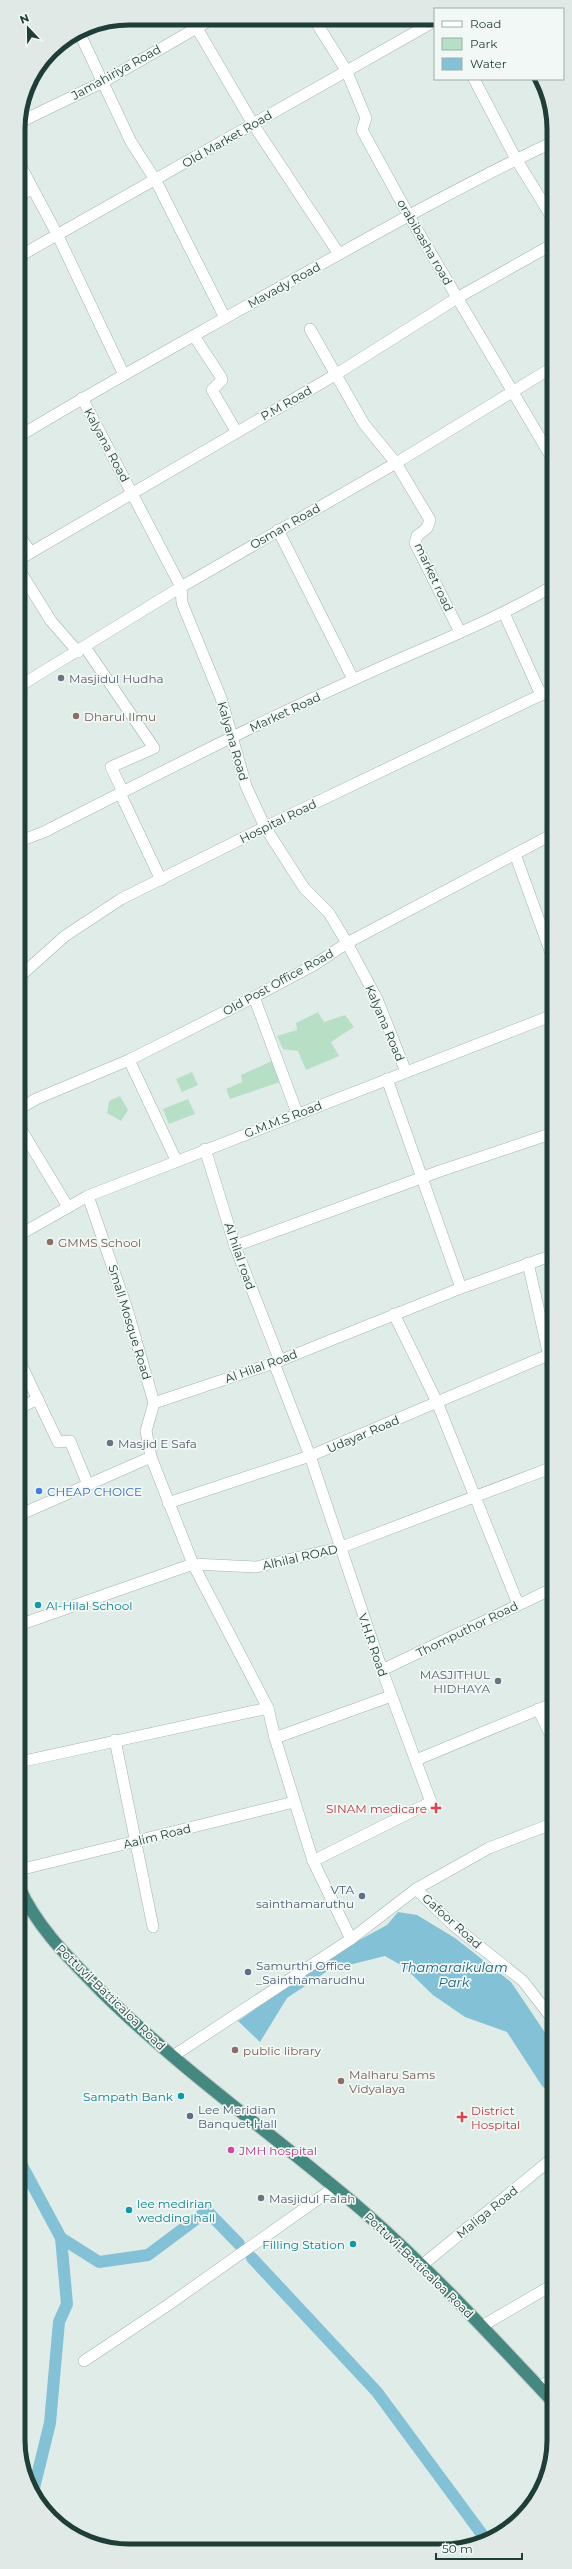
<svg xmlns="http://www.w3.org/2000/svg" width="572" height="2569" viewBox="0 0 572 2569" font-family="Montserrat,sans-serif">
  <style>
    .green { fill: #b7dfc5 }
    .water { fill: #83c1d6 }
    .lines { fill: none; stroke-linecap: round; stroke-linejoin: round }
    .canal { stroke: #83c1d6; stroke-width: 12 }
    .minor-casing { stroke: #a2b4b0; stroke-width: 12 }
    .trunk-casing { stroke: #c0c9c7; stroke-width: 14 }
    .minor { stroke: #fff; stroke-width: 11 }
    .trunk { stroke: #45887f; stroke-width: 12 }
    .worship-dot { fill: #6b7280; stroke: #f1f8f5; stroke-width: 1.5 }
    .education-dot { fill: #8d6e63; stroke: #f1f8f5; stroke-width: 1.5 }
    .shop-dot { fill: #3f7fe0; stroke: #f1f8f5; stroke-width: 1.5 }
    .culture-dot { fill: #0f9aa8; stroke: #f1f8f5; stroke-width: 1.5 }
    .health-dot { fill: #e0444e; stroke: #f1f8f5; stroke-width: 1.5 }
    .service-dot { fill: #5c6f8a; stroke: #f1f8f5; stroke-width: 1.5 }
    .hotel-dot { fill: #d1479c; stroke: #f1f8f5; stroke-width: 1.5 }
    .labels { text-anchor: middle; dominant-baseline: central; stroke-width: 3.5; stroke-linejoin: round; paint-order: stroke }
    .street-label { font-size: 12px; fill: #1f3e38; stroke: #f1f8f5 }
    .worship-label { font-size: 12px; fill: #5b616d; stroke: #f1f8f5; text-anchor: start }
    .education-label { font-size: 12px; fill: #785e54; stroke: #f1f8f5; text-anchor: start }
    .shop-label { font-size: 12px; fill: #366cbe; stroke: #f1f8f5; text-anchor: start }
    .culture-label { font-size: 12px; fill: #0d838f; stroke: #f1f8f5; text-anchor: start }
    .health-label { font-size: 12px; fill: #be3a42; stroke: #f1f8f5; text-anchor: end }
    .service-label { font-size: 12px; fill: #4e5e75; stroke: #f1f8f5; text-anchor: start }
    .hotel-label { font-size: 12px; fill: #b23c85; stroke: #f1f8f5; text-anchor: start }
    .water-label { font-size: 13px; font-style: italic; fill: #15637e; stroke: #f1f8f5 }
    .rim { fill: none; stroke: #1f3e38; stroke-width: 5 }
  </style>
  <rect width="100%" height="100%" fill="#e0ece8"/>
  <g class="green">
    <polygon points="318,1012 324,1022 345,1015 354,1027 331,1042 339,1056 306,1070 298,1051 283,1049 277,1036 297,1030 296,1023"/>
    <polygon points="272,1061 280,1082 230,1099 226,1089 242,1082 241,1075"/>
    <polygon points="192,1072 198,1085 182,1092 176,1079"/>
    <polygon points="120,1096 128,1110 121,1121 107,1113 109,1101"/>
    <polygon points="188,1099 195,1114 169,1124 163,1109"/>
  </g>
  <polygon class="water" points="398,1912 417,1915 455,1938 511,1982 554,2046 554,2095 542,2086 507,2032 465,2017 433,1995 404,1967 385,1956 329,1970 287,1998 260,2042 238,2021 341,1950 387,1925"/>
  <g class="lines">
    <g class="canal">
      <polyline points="19,2160 61,2238 67,2304 59,2322 50,2423 34,2488"/>
      <polyline points="61,2238 99,2262 148,2255 207,2211 239,2244"/>
      <polyline points="252,2258 377,2392 487,2541"/>
    </g>
    <g class="minor-casing">
      <g id="minor">
        <polyline points="191,18 253,124 339,254"/>
        <polyline points="314,19 346,70 366,118 362,130 409,216 553,460"/>
        <polyline points="79,32 131,142 156,181 225,318"/>
        <polyline points="474,79 516,159 553,219"/>
        <polyline points="18,123 103,82 212,19"/>
        <polyline points="18,161 58,236 124,375"/>
        <polyline points="18,194 32,190"/>
        <polyline points="18,257 435,21"/>
        <polyline points="310,329 364,424 396,463 430,520 427,528 417,536 415,543 460,632"/>
        <polyline points="194,336 221,377 222,380 212,390 236,431"/>
        <polyline points="82,398 181,587 182,603 221,698 246,786 265,827 304,888 329,913 347,943 377,999 406,1072"/>
        <path d="M18,437C100,387 183,342 266,295C361,242 455,188 553,142"/>
        <polyline points="278,530 353,679"/>
        <polyline points="18,535 31,552"/>
        <polyline points="18,560 335,375 457,298 553,244"/>
        <polyline points="18,568 51,621 78,652"/>
        <polyline points="504,613 541,695"/>
        <polyline points="85,647 154,748 111,767 123,792"/>
        <polyline points="18,687 181,587 396,463 553,367"/>
        <polyline points="120,793 161,880"/>
        <path d="M18,842L46,831C148,779 249,727 353,680C420,649 489,623 553,586"/>
        <polyline points="515,854 553,959"/>
        <polyline points="18,978 65,936 121,899 265,827 553,689"/>
        <polyline points="254,997 297,1113"/>
        <polyline points="129,1060 176,1160"/>
        <polyline points="387,1079 461,1288"/>
        <polyline points="19,1109 36,1099 129,1060 254,997 314,965 347,943 553,834"/>
        <polyline points="19,1126 68,1207"/>
        <polyline points="205,1149 235,1246 280,1361"/>
        <polyline points="88,1196 127,1309 154,1403"/>
        <polyline points="19,1235 88,1196 553,1015"/>
        <polyline points="235,1246 440,1171 553,1133"/>
        <polyline points="528,1263 553,1374"/>
        <polyline points="394,1314 437,1402 518,1604"/>
        <polyline points="19,1360 58,1442 70,1441 88,1485"/>
        <polyline points="274,1363 310,1456 382,1670 431,1802 313,1861"/>
        <polyline points="19,1408 38,1399"/>
        <polyline points="151,1457 193,1564 268,1708 275,1738 313,1861 351,1939"/>
        <polyline points="168,1503 310,1456 553,1353"/>
        <polyline points="19,1515 151,1457 146,1431 154,1403 274,1363 461,1288 553,1255"/>
        <polyline points="19,1625 193,1564 256,1567 339,1548 553,1467"/>
        <polyline points="382,1670 554,1588"/>
        <polyline points="538,1709 554,1742"/>
        <polyline points="275,1738 391,1696"/>
        <polyline points="115,1740 153,1927"/>
        <polyline points="416,1760 554,1703"/>
        <polyline points="19,1762 268,1708"/>
        <polyline points="19,1870 294,1802"/>
        <polyline points="416,1889 453,1925 523,1981 554,2021"/>
        <polyline points="173,2056 351,1939 416,1889 489,1848 554,1823"/>
        <polyline points="421,2266 554,2157"/>
        <polyline points="482,2326 554,2284"/>
        <polyline points="84,2361 168,2305 335,2187"/>
        <polyline points="539,2387 554,2378"/>
      </g>
    </g>
    <g class="trunk-casing">
      <path id="trunk" d="M19,1887C38,1929 70,1959 102,1992C183,2072 277,2137 363,2211C431,2270 492,2337 554,2403"/>
    </g>
    <use href="#minor" class="minor"/>
    <use href="#trunk" class="trunk"/>
  </g>
  <g class="worship-dot">
    <circle cx="61" cy="678" r="4"/>
    <circle cx="110" cy="1443" r="4"/>
    <circle cx="498" cy="1681" r="4"/>
    <circle cx="261" cy="2198" r="4"/>
  </g>
  <g class="education-dot">
    <circle cx="76" cy="716" r="4"/>
    <circle cx="50" cy="1242" r="4"/>
    <circle cx="235" cy="2050" r="4"/>
    <circle cx="341" cy="2081" r="4"/>
  </g>
  <circle class="shop-dot" cx="39" cy="1491" r="4"/>
  <g class="culture-dot">
    <circle cx="38" cy="1605" r="4"/>
    <circle cx="181" cy="2096" r="4"/>
    <circle cx="129" cy="2210" r="4"/>
    <circle cx="353" cy="2244" r="4"/>
  </g>
  <g class="health-dot">
    <path d="M434 1802h4v4h4v4h-4v4h-4v-4h-4v-4h4z"/>
    <path d="M460 2111h4v4h4v4h-4v4h-4v-4h-4v-4h4z"/>
  </g>
  <g class="service-dot">
    <circle cx="362" cy="1896" r="4"/>
    <circle cx="248" cy="1972" r="4"/>
    <circle cx="190" cy="2116" r="4"/>
  </g>
  <circle class="hotel-dot" cx="231" cy="2150" r="4"/>
  <g class="labels">
    <g class="street-label">
      <text transform="translate(116 72) rotate(-29)">Jamahiriya Road</text>
      <text transform="translate(227 139) rotate(-30)">Old Market Road</text>
      <text transform="translate(425 242) rotate(60)">orabibasha road</text>
      <text transform="translate(284 285) rotate(-29)">Mavady Road</text>
      <text transform="translate(286 403) rotate(-30)">P.M Road</text>
      <text transform="translate(107 445) rotate(62)">Kalyana Road</text>
      <text transform="translate(285 526) rotate(-30)">Osman Road</text>
      <text transform="translate(434 577) rotate(65)">market road</text>
      <text transform="translate(285 712) rotate(-25)">Market Road</text>
      <text transform="translate(233 741) rotate(74)">Kalyana Road</text>
      <text transform="translate(278 821) rotate(-26)">Hospital Road</text>
      <text transform="translate(278 982) rotate(-29)">Old Post Office Road</text>
      <text transform="translate(385 1023) rotate(67)">Kalyana Road</text>
      <text transform="translate(283 1119) rotate(-21)">G.M.M.S Road</text>
      <text transform="translate(240 1256) rotate(71)">Al hilal road</text>
      <text transform="translate(130 1322) rotate(73)">Small Mosque Road</text>
      <text transform="translate(261 1366) rotate(-20)">Al Hilal Road</text>
      <text transform="translate(363 1434) rotate(-23)">Udayar Road</text>
      <text transform="translate(300 1557) rotate(-13)">Alhilal ROAD</text>
      <text transform="translate(467 1629) rotate(-26)">Thomputhor Road</text>
      <text transform="translate(373 1645) rotate(71)">V.H.R Road</text>
      <text transform="translate(157 1836) rotate(-14)">Aalim Road</text>
      <text transform="translate(452 1921) rotate(42)">Gafoor Road</text>
      <text transform="translate(111 1997) rotate(44)">Pottuvil-Batticaloa Road</text>
      <text transform="translate(487 2212) rotate(-39)">Maliga Road</text>
      <text transform="translate(419 2265) rotate(44)">Pottuvil-Batticaloa Road</text>
    </g>
    <g class="worship-label">
      <text x="69" y="678">Masjidul Hudha</text>
      <text x="118" y="1443">Masjid E Safa</text>
      <text x="490" y="1674" text-anchor="end">MASJITHUL<tspan x="490" dy="14">HIDHAYA</tspan></text>
      <text x="269" y="2198">Masjidul Falah</text>
    </g>
    <g class="education-label">
      <text x="84" y="716">Dharul Ilmu</text>
      <text x="58" y="1242">GMMS School</text>
      <text x="243" y="2050">public library</text>
      <text x="349" y="2074">Malharu Sams<tspan x="349" dy="14">Vidyalaya</tspan></text>
    </g>
    <g class="shop-label">
      <text x="47" y="1491">CHEAP CHOICE</text>
    </g>
    <g class="culture-label">
      <text x="46" y="1605">Al-Hilal School</text>
      <text x="173" y="2096" text-anchor="end">Sampath Bank</text>
      <text x="137" y="2203">lee medirian<tspan x="137" dy="14">wedding hall</tspan></text>
      <text x="345" y="2244" text-anchor="end">Filling Station</text>
    </g>
    <g class="health-label">
      <text x="427" y="1808">SINAM medicare</text>
      <text x="471" y="2110" text-anchor="start">District<tspan x="471" dy="14">Hospital</tspan></text>
    </g>
    <g class="service-label">
      <text x="354" y="1889" text-anchor="end">VTA<tspan x="354" dy="14">sainthamaruthu</tspan></text>
      <text x="256" y="1965">Samurthi Office<tspan x="256" dy="14">_Sainthamarudhu</tspan></text>
      <text x="198" y="2109">Lee Meridian<tspan x="198" dy="14">Banquet Hall</tspan></text>
    </g>
    <g class="hotel-label">
      <text x="239" y="2150">JMH hospital</text>
    </g>
    <g class="water-label">
      <text x="454" y="1967">Thamaraikulam<tspan x="454" dy="15">Park</tspan></text>
    </g>
  </g>
  <path d="M0 0H572V2569H0ZM129 25H443A104 104 0 0 1 547 129V2440A104 104 0 0 1 443 2544H129A104 104 0 0 1 25 2440V129A104 104 0 0 1 129 25Z" fill="#e0e9e6" fill-rule="evenodd"/>
  <path class="rim" d="M129 25H443A104 104 0 0 1 547 129V2440A104 104 0 0 1 443 2544H129A104 104 0 0 1 25 2440V129A104 104 0 0 1 129 25Z"/>
  <rect x="434" y="8" width="130" height="72" fill="#f1f8f5" stroke="#9daea9"/>
  <rect x="442" y="21" width="20" height="6" fill="#ffffff" stroke="#9daea9"/>
  <text x="470" y="28" font-size="12" fill="#1f3e38">Road</text>
  <rect x="442" y="38" width="20" height="12" fill="#b7dfc5" stroke="#9daea9"/>
  <text x="470" y="48" font-size="12" fill="#1f3e38">Park</text>
  <rect x="442" y="58" width="20" height="12" fill="#83c1d6" stroke="#9daea9"/>
  <text x="470" y="68" font-size="12" fill="#1f3e38">Water</text>
  <g transform="translate(28 28) rotate(338)" stroke="#f1f8f5" stroke-width="3" paint-order="stroke">
  <path d="M0-3L7 15L0 10L-7 15Z" fill="#1f3e38"/>
  <text y="-6" font-size="11" font-weight="bold" text-anchor="middle" fill="#1f3e38">N</text>
  </g>
  <path d="M436 2553v6h86v-6" fill="none" stroke="#1f3e38" stroke-width="2"/>
  <text x="442" y="2553" font-size="12" fill="#1f3e38" stroke="#f1f8f5" stroke-width="3" paint-order="stroke">50 m</text>
</svg>
